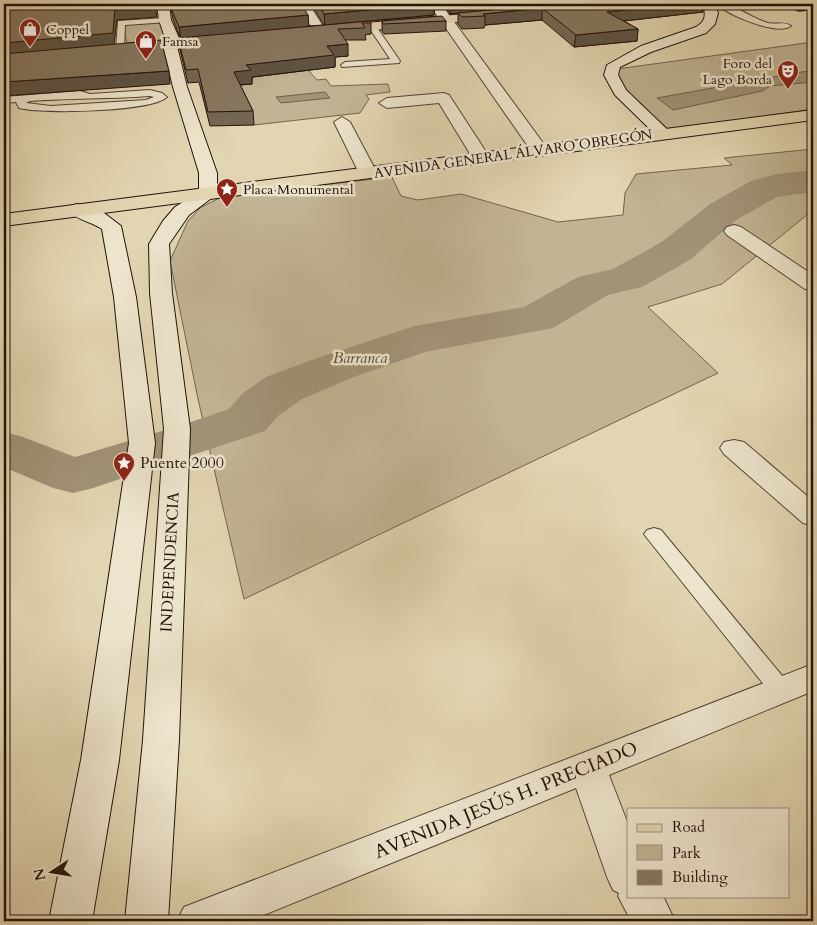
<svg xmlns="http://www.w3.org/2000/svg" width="817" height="925" viewBox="0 0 817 925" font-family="Cardo,serif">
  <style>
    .green { fill: #c1b494; stroke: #72634e }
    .water { fill: #a19378; stroke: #6e5f4c }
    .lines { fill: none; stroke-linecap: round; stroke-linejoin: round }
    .river { fill: #a19378; fill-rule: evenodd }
    .lane-casing { stroke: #524333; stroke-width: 2 }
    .street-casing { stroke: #524333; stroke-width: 2 }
    .secondary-casing { stroke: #221209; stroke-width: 2 }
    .primary-casing { stroke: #221209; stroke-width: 2 }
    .lane { fill: #ece4cc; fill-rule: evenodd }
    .street { fill: #ece4cc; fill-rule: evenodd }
    .secondary { fill: #ece4cc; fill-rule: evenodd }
    .primary { fill: #e2d5b1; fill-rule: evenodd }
    .wall { fill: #736653; stroke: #221209 }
    .shaded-wall { fill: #5e5343; stroke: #221209 }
    .building { fill: #867760; stroke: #221209 }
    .labels { text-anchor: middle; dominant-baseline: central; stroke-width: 5; stroke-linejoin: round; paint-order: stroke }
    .far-poi-label { font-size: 14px; fill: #221209; stroke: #ece4cc; text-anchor: start }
    .far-street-label { font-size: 14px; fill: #221209; stroke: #ece4cc }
    .park-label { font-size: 16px; font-style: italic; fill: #5a4b3a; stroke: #ece4cc }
    .poi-label { font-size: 16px; fill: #221209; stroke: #ece4cc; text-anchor: start }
    .street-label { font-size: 16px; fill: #221209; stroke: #ece4cc }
    .near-street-label { font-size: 19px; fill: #221209; stroke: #ece4cc }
  </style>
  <rect width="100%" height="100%" fill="#e2d5b1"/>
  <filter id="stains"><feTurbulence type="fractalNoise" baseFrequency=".004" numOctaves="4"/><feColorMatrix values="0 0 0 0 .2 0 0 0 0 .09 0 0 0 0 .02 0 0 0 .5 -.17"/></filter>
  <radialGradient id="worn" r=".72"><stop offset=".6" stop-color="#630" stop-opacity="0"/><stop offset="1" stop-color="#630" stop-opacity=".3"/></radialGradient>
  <g class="green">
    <polygon points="162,21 169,40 127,43 123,25"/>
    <polygon points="813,42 813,109 662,131 628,97 614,75 617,69"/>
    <polygon points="308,70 317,80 326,79 331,86 388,84 390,92 366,95 369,99 360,113 254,125 236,85 247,78"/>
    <polygon points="813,149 813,210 722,284 648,307 718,373 244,599 198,399 170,261 188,221 200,208 223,196 392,177 401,196 418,200 461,194 558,222 623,215 625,193 636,174 732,165 724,158"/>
  </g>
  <g class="water">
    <polygon points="813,70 813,82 770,86 762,91 673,110 657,98"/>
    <polygon points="325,92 330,98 281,103 276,97"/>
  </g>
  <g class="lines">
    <polygon class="river" points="813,170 813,192 777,197 736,220 691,259 679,266 642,287 608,295 553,328 425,352 354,377 302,399 278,416 265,431 93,488 73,493 53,488 4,467 4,432 23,437 75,457 188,423 229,409 242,394 266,377 320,357 415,326 524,307 578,277 613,269 651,248 663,241 710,204 751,181 777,174"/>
    <g class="lane-casing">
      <g id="lane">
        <path d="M716,4C735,3 750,18 768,23C776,25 784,21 791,26C776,36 729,15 716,4Z"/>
        <polygon points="165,18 168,18 168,22 125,25 124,50 120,53 116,50 118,21"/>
        <polygon points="372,25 378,25 378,29 400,61 399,63 342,67 341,65 345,62 390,59 370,29"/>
        <path d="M150,90L162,93L167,97C151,112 42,114 19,108L16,102L4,103V97L80,91L90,94ZM150,96L154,97L146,100L51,106L26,103L30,101C70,98 110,99 150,96Z"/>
        <polygon points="654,528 661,530 789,684 792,690 789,696 781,699 773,696 647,538 644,534 647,530"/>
      </g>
    </g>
    <g class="street-casing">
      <g id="street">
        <polygon points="297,4 309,4 326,31 325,34 315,34"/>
        <polygon points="429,4 441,4 546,147 548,151 546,155 534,155"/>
        <polygon points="444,93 449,95 490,158 487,162 475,162 439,103 387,108 379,103 387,98"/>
        <polygon points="342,117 350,122 377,173 374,177 362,177 359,173 334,122"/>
        <polygon points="734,225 741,227 813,275 813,290 805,289 727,235 724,231 727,227"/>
        <polygon points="734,440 744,442 813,501 813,525 803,523 724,454 720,448 724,442"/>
        <polygon points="813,664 813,691 609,775 628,824 628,896 663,896 675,921 631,921 618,896 619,893 613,890 607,877 576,788 249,921 177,921 184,907"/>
      </g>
    </g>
    <g class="secondary-casing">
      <g id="secondary">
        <polygon points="157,4 169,4 171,20 179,38 177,46 187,87 217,173 217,194 189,215 169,244 172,293 190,429 179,740 168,921 125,921 143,740 164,429 150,293 149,244 163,221 175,207 199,192 199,173 173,87 163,46 165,38 159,20"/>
        <path d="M703,4H715L718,13L715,24L706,33L651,52L620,67L618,75L626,90L672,134L664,139L658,137L615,95L604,75L607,65L641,46L696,27C706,21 706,15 703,4Z"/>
        <path d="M77,204L104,213L121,226L136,297L155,443L119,760L92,921H49L81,760L129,443L114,297L102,229C92,222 74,219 68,210L70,206Z"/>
      </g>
    </g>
    <g class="primary-casing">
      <g id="primary">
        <polygon points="496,11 500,12 502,15 500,18 334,34 328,30 334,26"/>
        <polygon points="217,37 222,38 224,41 222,44 125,54 118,50 125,46"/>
        <polygon points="813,110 813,120 4,226 4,214"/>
      </g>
    </g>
    <use href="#lane" class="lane"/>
    <use href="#street" class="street"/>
    <use href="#secondary" class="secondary"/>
    <use href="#primary" class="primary"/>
  </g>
  <g class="wall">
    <polygon points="170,4 308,15 308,26 324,25 311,4 435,4 434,15 370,21 371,23 371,34 365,35 366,40 345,40 348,56 335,57 335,67 252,77 252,84 240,85 253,111 254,125 210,126 199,82 188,83 180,50 178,38 180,38 173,19"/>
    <polygon points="443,4 704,4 703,12 624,21 638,29 637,41 574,47 542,20 485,25 484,28 462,29 458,24 458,13 450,14"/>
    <polygon points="727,4 813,4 813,10 798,11 782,4 741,9"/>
    <polygon points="382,21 446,21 446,31 384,34 382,31"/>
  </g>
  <g class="shaded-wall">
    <polygon points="435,4 434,15 325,25 324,14"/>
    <polygon points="451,4 557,4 450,14"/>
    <polygon points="680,4 704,4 703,12 605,23 607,12"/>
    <polygon points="742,4 782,4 741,9"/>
    <polygon points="800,4 813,4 813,10 798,11"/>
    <polygon points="155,5 157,17 117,20 114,45 4,56 4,43 115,8"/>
    <polygon points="542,8 542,20 485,25 485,16 483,14"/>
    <polygon points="308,15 309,27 181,39 179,27"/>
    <polygon points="638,29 637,41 574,47 576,35"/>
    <polygon points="348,44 348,56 335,57 335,67 252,77 252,84 236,85 234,72 246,65 327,46"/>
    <polygon points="169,71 170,84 4,96 4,82"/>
  </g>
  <g class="building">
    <polygon points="4,4 155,4 155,5 115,8 113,33 4,43"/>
    <polygon points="171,4 301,4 308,15 179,27 171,8"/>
    <polygon points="318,4 435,4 324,14"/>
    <polygon points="556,4 680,4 607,12 638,29 576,35 542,8 483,14 485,16 462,17 458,13"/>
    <polygon points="442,16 446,21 383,24 382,21"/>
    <polygon points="370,21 371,23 362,23 365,28 338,29 348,44 327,46 334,55 246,65 251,70 234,72 253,111 208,112 198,69 186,70 178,38"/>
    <polygon points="161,40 169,71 4,82 4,54"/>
  </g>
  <defs>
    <g id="shop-pin" transform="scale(1.125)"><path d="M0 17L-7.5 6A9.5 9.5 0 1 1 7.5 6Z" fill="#8f2418" stroke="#ece4cc"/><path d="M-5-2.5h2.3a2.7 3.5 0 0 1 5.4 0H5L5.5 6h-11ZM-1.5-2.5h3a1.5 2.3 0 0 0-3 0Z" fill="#fff"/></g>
    <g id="theatre-pin" transform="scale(1.125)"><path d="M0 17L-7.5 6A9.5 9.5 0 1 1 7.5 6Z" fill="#8f2418" stroke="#ece4cc"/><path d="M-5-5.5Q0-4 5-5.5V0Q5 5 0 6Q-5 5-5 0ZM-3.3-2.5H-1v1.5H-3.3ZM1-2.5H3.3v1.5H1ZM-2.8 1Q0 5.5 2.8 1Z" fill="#fff"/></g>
    <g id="sight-pin" transform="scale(1.125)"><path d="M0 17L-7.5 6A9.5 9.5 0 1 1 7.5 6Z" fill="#8f2418" stroke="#ece4cc"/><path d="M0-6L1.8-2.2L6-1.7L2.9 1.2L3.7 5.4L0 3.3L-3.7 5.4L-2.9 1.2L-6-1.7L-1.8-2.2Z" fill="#fff"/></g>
  </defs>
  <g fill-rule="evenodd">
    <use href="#shop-pin" x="30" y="29"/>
    <use href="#shop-pin" x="146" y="41"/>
    <use href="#theatre-pin" x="788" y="71"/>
    <use href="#sight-pin" x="227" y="189"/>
    <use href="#sight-pin" x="124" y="463"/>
  </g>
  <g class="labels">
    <g class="far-poi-label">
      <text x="46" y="29">Coppel</text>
      <text x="162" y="41">Famsa</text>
      <text x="772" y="63" text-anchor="end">Foro del<tspan x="772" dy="16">Lago Borda</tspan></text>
      <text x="243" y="189">Placa Monumental</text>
    </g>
    <g class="far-street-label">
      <text transform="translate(513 154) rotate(-8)">AVENIDA GENERAL ÁLVARO OBREGÓN</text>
    </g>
    <g class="park-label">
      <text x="360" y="358">Barranca</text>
    </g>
    <g class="poi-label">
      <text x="140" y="463">Puente 2000</text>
    </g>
    <g class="street-label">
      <text transform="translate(170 562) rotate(-87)">INDEPENDENCIA</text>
    </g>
    <g class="near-street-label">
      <text transform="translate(506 800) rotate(-22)">AVENIDA JESÚS H. PRECIADO</text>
    </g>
  </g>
  <rect width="817" height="925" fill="none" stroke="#e2d5b1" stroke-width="20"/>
  <rect x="5" y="5" width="807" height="915" fill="none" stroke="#221209" stroke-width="2.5"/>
  <rect x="10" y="10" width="797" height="905" fill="none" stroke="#221209"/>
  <rect x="627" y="808" width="162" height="90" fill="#ece4cc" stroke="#9b907e"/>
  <rect x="637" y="824" width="25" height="8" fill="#e2d5b1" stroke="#9b907e"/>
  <text x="672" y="832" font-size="15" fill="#221209">Road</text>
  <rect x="637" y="845" width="25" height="15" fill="#c1b494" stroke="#9b907e"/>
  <text x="672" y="858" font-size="15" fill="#221209">Park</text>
  <rect x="637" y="870" width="25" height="15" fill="#867760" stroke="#9b907e"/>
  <text x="672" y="882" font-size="15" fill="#221209">Building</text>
  <g transform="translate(52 872) rotate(258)" stroke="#ece4cc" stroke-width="4" paint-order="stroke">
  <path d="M0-4L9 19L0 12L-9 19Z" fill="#221209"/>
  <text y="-8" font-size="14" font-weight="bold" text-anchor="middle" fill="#221209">N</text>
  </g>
  <rect width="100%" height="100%" filter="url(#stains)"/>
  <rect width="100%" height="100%" fill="url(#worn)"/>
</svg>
